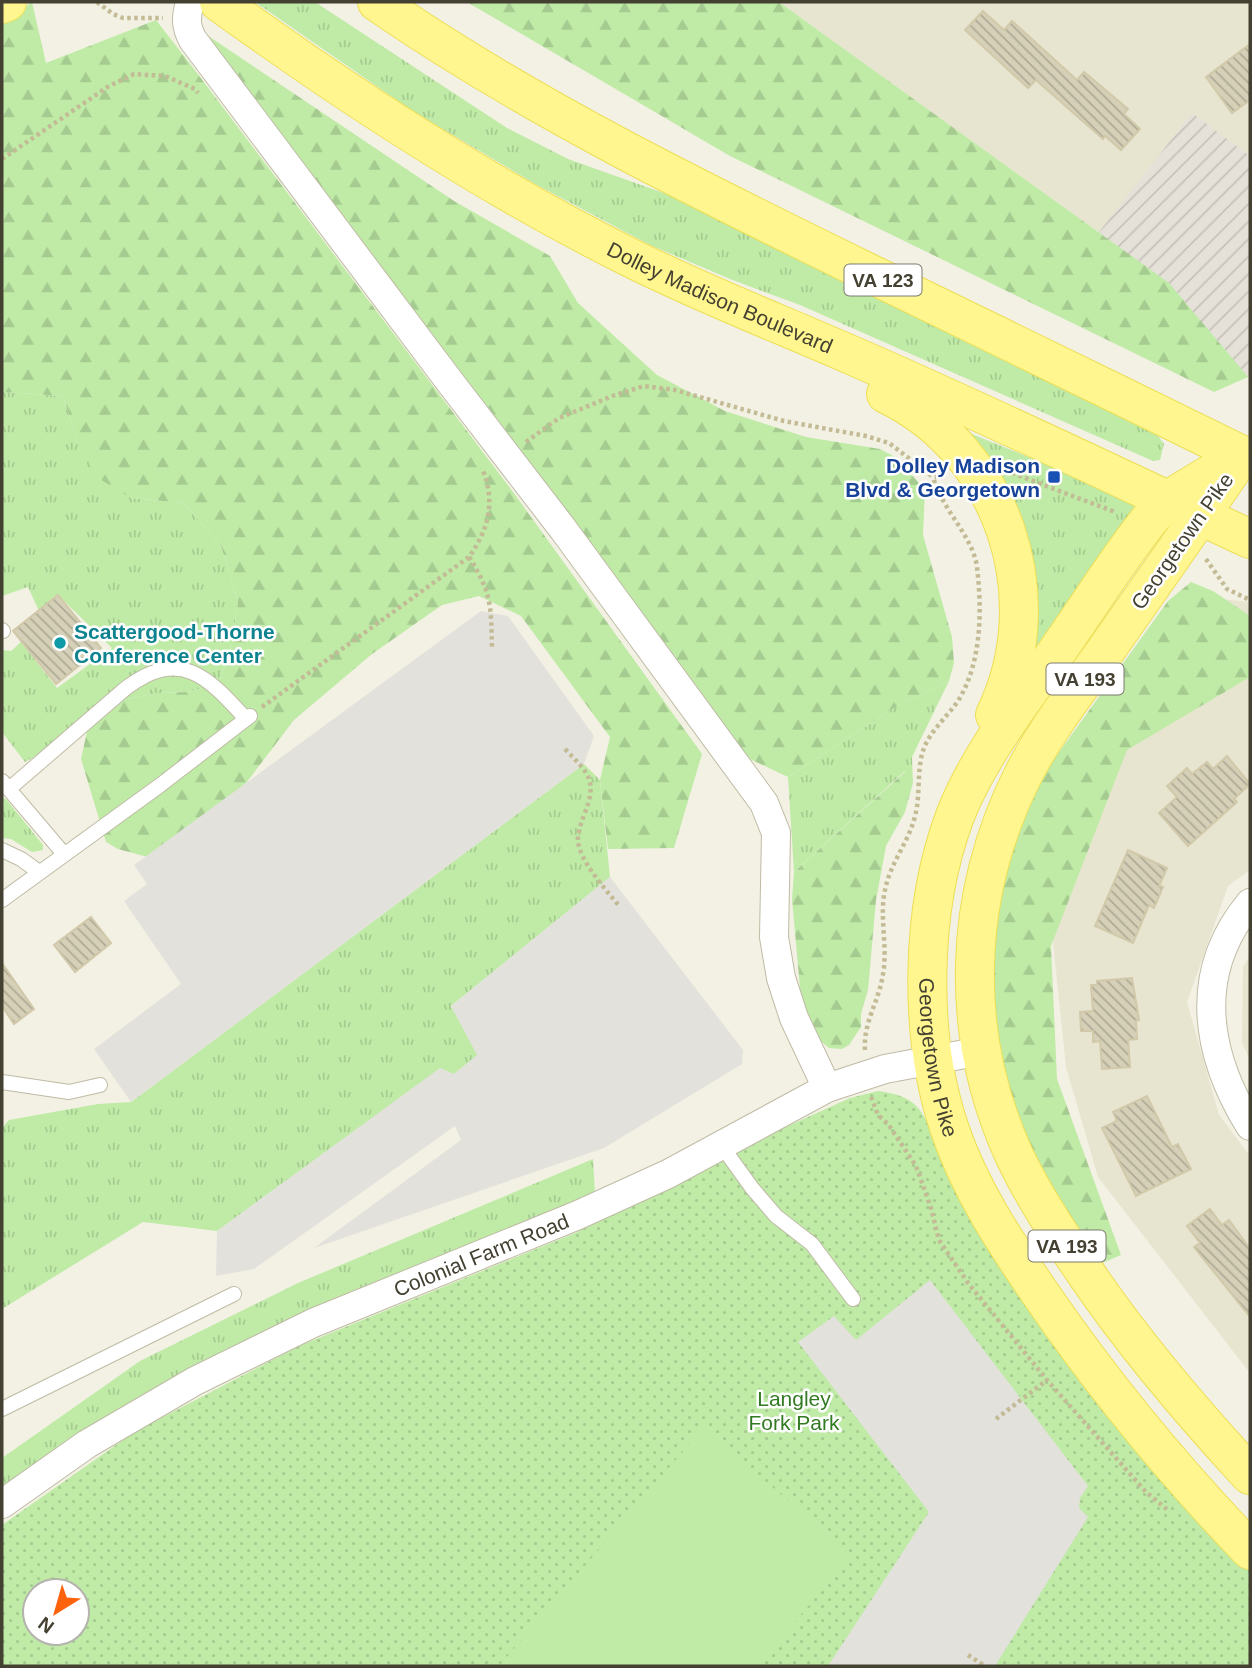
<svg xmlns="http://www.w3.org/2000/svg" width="1252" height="1668" viewBox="0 0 1252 1668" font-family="Helvetica,sans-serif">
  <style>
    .residential { fill: #e7e5d0 }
    .industrial { fill: url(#industrial-furrows) }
    .grass { fill: url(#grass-tufts) }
    .forest { fill: url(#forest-firs) }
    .park { fill: url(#park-dots); fill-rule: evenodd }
    .pitch { fill: #bfeba7 }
    .parking { fill: #e3e1dc }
    .building { fill: url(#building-back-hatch); stroke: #d1c9aa; stroke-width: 2 }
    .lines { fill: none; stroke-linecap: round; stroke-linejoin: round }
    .lane-casing { stroke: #bfbba5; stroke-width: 16 }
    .street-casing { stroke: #bfbba5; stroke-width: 30 }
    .primary-casing { stroke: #edde56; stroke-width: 40 }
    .path { stroke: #c2bb95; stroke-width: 4.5; stroke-dasharray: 3.5 3.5; stroke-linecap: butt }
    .lane { stroke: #fff; stroke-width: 14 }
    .street { stroke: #fff; stroke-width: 28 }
    .primary { stroke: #fff68f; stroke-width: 38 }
    .transit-dot { fill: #1a4fb4; stroke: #fff; stroke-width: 2.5 }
    .culture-dot { fill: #0f9aa8; stroke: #fff; stroke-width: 2.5 }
    .labels { text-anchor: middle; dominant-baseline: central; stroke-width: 5; stroke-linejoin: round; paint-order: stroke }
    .shield { fill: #fff; stroke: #7d7a70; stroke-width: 2 }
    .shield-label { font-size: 19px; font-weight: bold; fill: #454132 }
    .street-label { font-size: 21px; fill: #454132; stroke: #fff }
    .transit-label { font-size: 21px; font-weight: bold; fill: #164399; stroke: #fff; text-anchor: end }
    .culture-label { font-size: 21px; font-weight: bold; fill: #0d838f; stroke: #fff; text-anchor: start }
    .park-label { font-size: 21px; fill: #327b22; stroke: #fff }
  </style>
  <defs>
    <pattern id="industrial-furrows" width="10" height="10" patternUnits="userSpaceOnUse" patternTransform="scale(1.75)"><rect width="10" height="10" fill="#e5e1d8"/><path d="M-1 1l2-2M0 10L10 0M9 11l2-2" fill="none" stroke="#c6c2ba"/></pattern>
    <pattern id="grass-tufts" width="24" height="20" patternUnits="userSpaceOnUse" patternTransform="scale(1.75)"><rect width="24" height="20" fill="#bfeba7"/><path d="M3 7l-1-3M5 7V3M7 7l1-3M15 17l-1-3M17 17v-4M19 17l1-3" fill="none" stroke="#a6cb90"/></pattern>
    <pattern id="forest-firs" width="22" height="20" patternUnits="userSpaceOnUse" patternTransform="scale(1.75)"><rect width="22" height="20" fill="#bfeba7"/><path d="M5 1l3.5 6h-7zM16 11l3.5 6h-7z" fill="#a6cb90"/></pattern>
    <pattern id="park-dots" width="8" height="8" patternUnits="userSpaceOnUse" patternTransform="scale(1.75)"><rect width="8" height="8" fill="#bfeba7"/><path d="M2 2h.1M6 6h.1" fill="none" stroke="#a6cb90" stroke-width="1.8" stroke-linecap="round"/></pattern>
    <pattern id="building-back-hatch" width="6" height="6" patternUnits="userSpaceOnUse" patternTransform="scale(1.75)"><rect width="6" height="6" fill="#d5d0b7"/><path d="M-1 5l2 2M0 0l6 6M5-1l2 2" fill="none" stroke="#afaa95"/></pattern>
  </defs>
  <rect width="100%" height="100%" fill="#f3f1e3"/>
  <g class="residential">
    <polygon points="779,2 1250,2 1250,341 1169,283"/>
    <polygon points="1201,597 1250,602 1250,870 1228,886 1187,1002 1219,1115 1250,1156 1250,1373 1098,1177 1066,1067 1052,933 1080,808"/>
    <polygon points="1250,955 1250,1060 1242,1043 1243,967"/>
  </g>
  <polygon class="industrial" points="1192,113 1250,156 1250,376 1248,377 1081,255"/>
  <g class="grass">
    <polygon points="255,2 315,2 507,128 568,159 714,211 1138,418 1158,436 1164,444 1160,460 1153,461 800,305 730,279 650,245 537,185 411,110"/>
    <polygon points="2,392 63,396 76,437 131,498 184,503 221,546 238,601 232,643 219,684 187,692 158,693 103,704 88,727 25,762 2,732 2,650 11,651 21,642 57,688 112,648 58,595 39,611 28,587 2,596"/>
    <polygon points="967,432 1151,507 1011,702 1027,654"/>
    <polygon points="949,681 912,757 913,783 905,771 794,872 788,777 899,705"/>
    <polygon points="584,764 600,780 610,877 451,1006 478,1055 454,1074 440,1069 217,1231 143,1222 2,1309 2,1128 9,1120 98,1104 131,1102"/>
    <polygon points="2,798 6,799 43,845 43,850 32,852 11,839 2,838"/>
    <polygon points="593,1159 595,1193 2,1493 2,1458 140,1361 298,1283"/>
  </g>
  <g class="forest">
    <polygon points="32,2 46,63 156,20 194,69 513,492 702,754 674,848 608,849 600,780 610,737 521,616 479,596 442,605 372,654 294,720 227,808 155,859 118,849 106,842 81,759 88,727 103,704 158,693 187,692 219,684 232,643 238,601 221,546 184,503 131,498 98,478 76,437 63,396 2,392 2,24"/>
    <polygon points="467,2 779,2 1169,283 1248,377 1214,392 730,156"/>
    <polygon points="192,25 454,201 550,256 578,303 657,375 725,411 806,437 880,449 897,458 925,490 923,535 952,637 954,663 949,681 899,705 788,777 752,760 738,749"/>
    <polygon points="1191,582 1213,591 1250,616 1250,677 1127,750 1051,946 1057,1079 1121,1255 1100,1264 1033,1164 998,1077 990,909 1014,834 1049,766 1168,601"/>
    <polygon points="906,771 913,783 905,812 886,846 876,900 868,990 861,1014 861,1027 849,1045 842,1049 829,1048 812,1034 801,999 792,899 794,872"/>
  </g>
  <path class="park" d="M878,1091C917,1096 922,1109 937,1143L1250,1561V1666H2V1525L136,1431L299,1346L575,1233L768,1135L850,1098ZM35,1591H77V1633H35Z"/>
  <polygon class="pitch" points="703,1428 852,1555 757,1666 499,1666"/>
  <g class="parking">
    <polygon points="481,611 508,616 594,736 584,764 131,1102 94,1049 181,984 124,901 147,884 134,865"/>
    <polygon points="610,877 743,1050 742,1064 604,1148 314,1248 461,1140 455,1126 254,1269 216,1276 217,1231 440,1068 454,1074 477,1055 451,1006"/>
    <polygon points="930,1280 1088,1486 1080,1498 1079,1508 1088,1517 995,1666 828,1666 929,1512 798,1342 834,1316 856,1340"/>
  </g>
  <g class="building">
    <polygon points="983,11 1004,30 1012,21 1077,80 1084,72 1128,109 1124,114 1140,129 1121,150 1105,136 1103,139 1036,80 1028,88 965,30"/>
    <polygon points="1250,44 1250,100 1232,113 1206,77"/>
    <polygon points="58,595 101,648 56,684 13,631"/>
    <polygon points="1227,756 1250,784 1234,799 1237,802 1188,846 1159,813 1177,797 1167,786 1187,768 1192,774 1207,762 1213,769"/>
    <polygon points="1128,850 1167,868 1159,886 1163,887 1154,908 1149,905 1133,943 1095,926"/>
    <polygon points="91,917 111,943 75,972 54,945"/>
    <polygon points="2,963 34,1009 14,1024 2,1006"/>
    <polygon points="1132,978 1139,1020 1136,1021 1137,1039 1128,1040 1130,1067 1102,1069 1100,1041 1093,1042 1093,1031 1081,1031 1080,1012 1093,1011 1091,985 1097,985 1097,981"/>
    <polygon points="1147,1096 1172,1147 1178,1144 1191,1169 1136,1196 1102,1128 1117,1121 1113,1112"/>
    <polygon points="1210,1209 1222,1225 1229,1220 1250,1249 1250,1317 1194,1247 1200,1243 1187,1226"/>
  </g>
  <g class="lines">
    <g class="lane-casing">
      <g id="lane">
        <polyline points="2,630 3,631"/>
        <polyline points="2,781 64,854"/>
        <path d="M9,789L126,688C180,647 208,677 246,719"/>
        <polyline points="2,850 21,859 39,872"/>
        <polyline points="2,900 159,786 250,716"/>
        <polyline points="2,1082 69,1092 100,1085"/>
        <polyline points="721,1145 752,1188 776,1216 812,1244 853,1299"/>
        <polyline points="2,1409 234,1294"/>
      </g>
    </g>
    <g class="street-casing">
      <g id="street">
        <path d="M190,2C186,17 185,26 193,40L450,382L563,529L764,803L776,833L774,937L781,978L794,1018L827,1088"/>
        <path d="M1250,903C1192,973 1205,1053 1250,1126"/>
        <path id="s1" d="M2,1504L87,1444L195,1381L313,1323L578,1215L668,1174L827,1088L885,1069L981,1051"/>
      </g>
    </g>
    <g class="primary-casing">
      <g id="primary">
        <path id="s2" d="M219,2C350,97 486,186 631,258C703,294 778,323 851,355C985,413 1118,477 1250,539"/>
        <path d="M377,2C531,108 701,191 869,273C996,334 1123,397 1250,459"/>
        <polyline points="2,4 7,2"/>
        <path d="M886,394C1004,451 1052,597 995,715"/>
        <path id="s3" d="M1242,455L1176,495L1154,514C1120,555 1091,603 1060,647C1024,699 978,756 955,816C920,909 918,1036 950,1130C970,1189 1005,1242 1040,1293C1103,1385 1173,1470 1250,1550"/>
        <path d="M1235,465C1192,528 1148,590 1104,653C1075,693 1045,732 1023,775C963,895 958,1032 1014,1155C1034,1197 1060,1236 1087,1275C1136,1347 1191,1411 1250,1475"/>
      </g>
    </g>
    <g class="path">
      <polyline points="97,2 113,14 123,18 163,18"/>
      <polyline points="2,159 109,86 134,74 165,76 195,89 198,93"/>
      <polyline points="526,442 559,418 615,395 644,386 675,390 784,421 866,436 889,443 933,477 942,476"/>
      <polyline points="1012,473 1115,512"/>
      <path d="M469,557C492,593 491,607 492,649"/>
      <polyline points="1206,559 1227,589 1250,600"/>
      <path d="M262,707L469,557C489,528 496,502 482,468"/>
      <path d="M565,749C589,774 598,780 584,815C581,824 577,833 578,842C581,863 607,891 620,907"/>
      <path d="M865,1050C863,1022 879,1002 883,974C888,946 879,917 885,890C890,863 909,842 915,816C921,795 916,769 924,748C931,730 947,717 958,701C982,662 982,610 977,567C973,536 942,510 933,477"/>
      <polyline points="871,1097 878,1115 888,1124 916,1166 931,1208 939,1240 968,1283 1047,1380 1146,1492 1169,1511"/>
      <polyline points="996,1419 1047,1380"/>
      <polyline points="968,1655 985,1666"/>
    </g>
    <use href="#lane" class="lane"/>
    <use href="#street" class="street"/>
    <use href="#primary" class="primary"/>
  </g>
  <rect class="transit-dot" x="1047" y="470" width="14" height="14" rx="3.5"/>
  <circle class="culture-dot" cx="60" cy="643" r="7"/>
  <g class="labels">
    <g class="shield">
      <rect x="844.5" y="264.5" width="77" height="31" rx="5"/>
      <rect x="1046.5" y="663.5" width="77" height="31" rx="5"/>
      <rect x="1028.5" y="1230.5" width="77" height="31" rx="5"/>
    </g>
    <g class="shield-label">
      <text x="883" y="280">VA 123</text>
      <text x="1085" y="679">VA 193</text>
      <text x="1067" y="1246">VA 193</text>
    </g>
    <g class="street-label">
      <text stroke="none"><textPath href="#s2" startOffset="583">Dolley Madison Boulevard</textPath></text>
      <text transform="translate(1182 541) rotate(-55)">Georgetown Pike</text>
      <text stroke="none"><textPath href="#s3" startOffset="714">Georgetown Pike</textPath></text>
      <text stroke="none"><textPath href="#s1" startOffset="542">Colonial Farm Road</textPath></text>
    </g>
    <g class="transit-label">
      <text x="1040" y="465">Dolley Madison<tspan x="1040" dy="24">Blvd &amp; Georgetown</tspan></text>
    </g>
    <g class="culture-label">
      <text x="74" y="631">Scattergood-Thorne<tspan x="74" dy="24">Conference Center</tspan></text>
    </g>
    <g class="park-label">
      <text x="794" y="1398">Langley<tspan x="794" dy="24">Fork Park</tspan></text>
    </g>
  </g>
  <rect width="1252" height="1668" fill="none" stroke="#454132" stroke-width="7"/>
  <g transform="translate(56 1612) rotate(217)"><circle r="33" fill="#ffffff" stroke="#b5b3ad" stroke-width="2"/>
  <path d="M0-5L12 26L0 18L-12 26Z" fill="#ff620d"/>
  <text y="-10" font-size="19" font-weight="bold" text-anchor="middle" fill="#454132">N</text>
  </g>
</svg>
